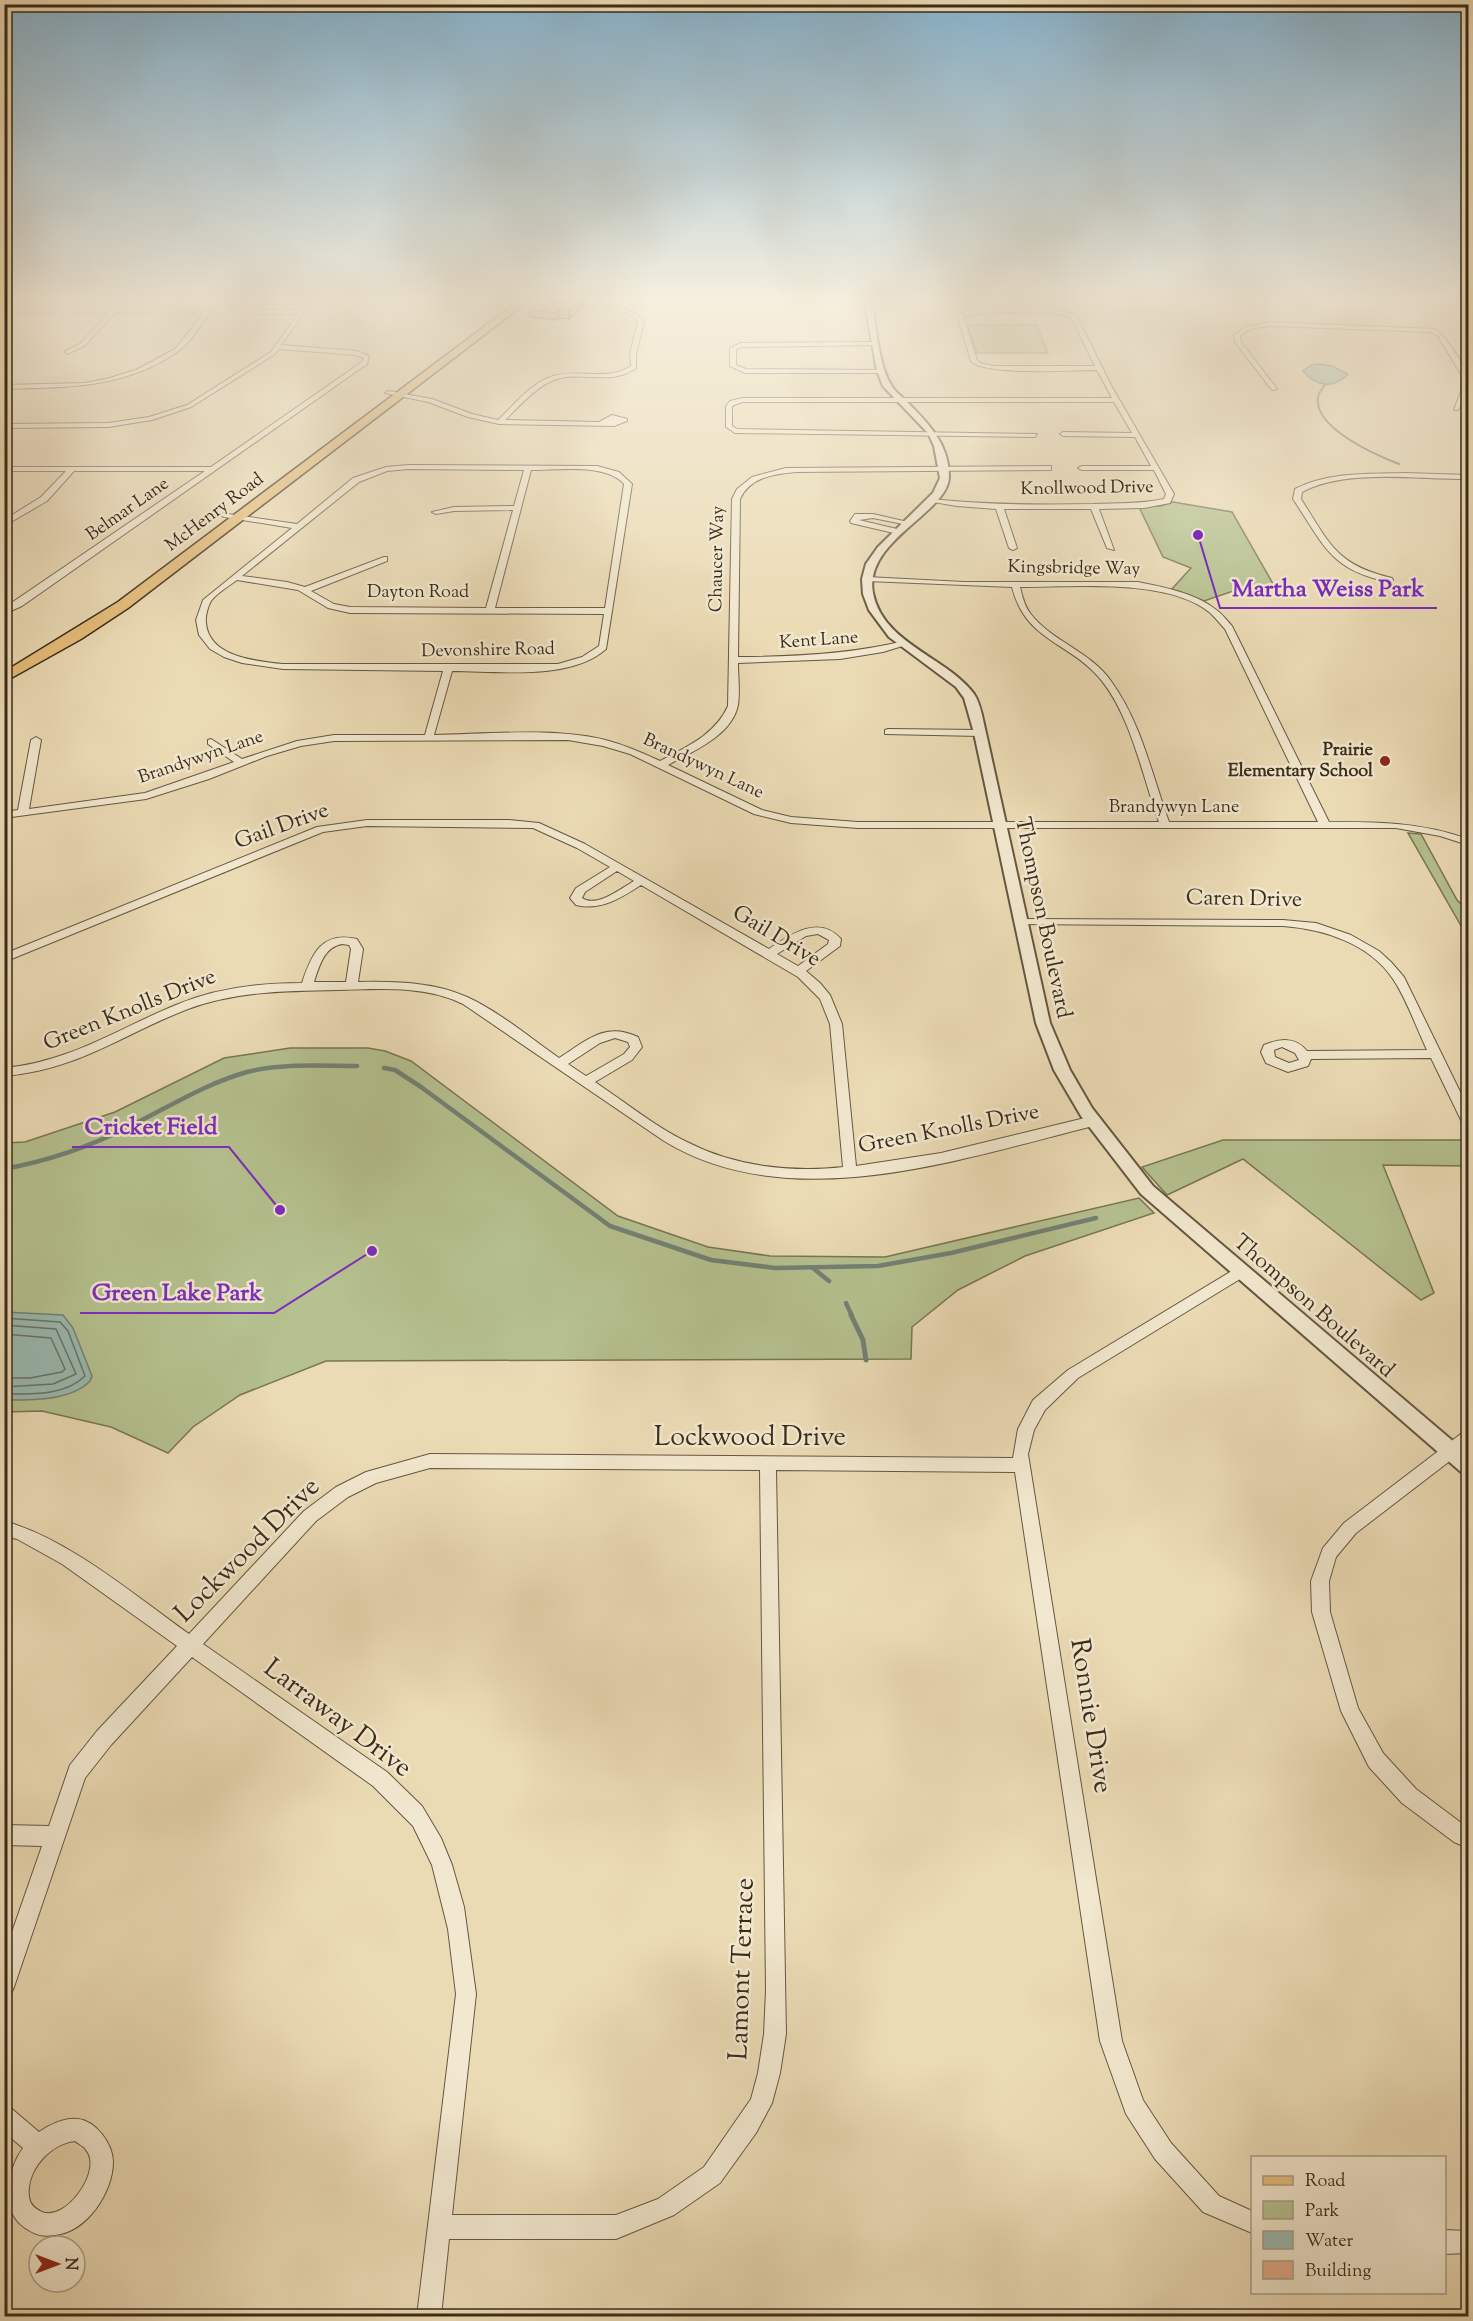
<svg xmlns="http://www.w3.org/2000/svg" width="1473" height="2321" viewBox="0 0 1473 2321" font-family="'Sorts Mill Goudy',serif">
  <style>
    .green { fill: #b5c18f; stroke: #787654; stroke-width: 1.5 }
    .water { fill: #99bab2; stroke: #738175; stroke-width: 1.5 }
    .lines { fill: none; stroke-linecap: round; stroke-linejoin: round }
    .shore { stroke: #6a7266; stroke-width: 1.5 }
    .stream-far2 { stroke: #738175; stroke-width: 2 }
    .stream-far1 { stroke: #738175; stroke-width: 4.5 }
    .stream { stroke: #738175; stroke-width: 5 }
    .minor-casing { stroke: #665741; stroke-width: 2 }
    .tertiary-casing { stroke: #665741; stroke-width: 4 }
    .primary-casing { stroke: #3a2b1a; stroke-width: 3 }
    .minor { fill: #f2e8cf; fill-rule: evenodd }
    .tertiary { fill: #f2e8cf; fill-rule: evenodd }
    .primary { fill: #e6be7a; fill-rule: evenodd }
    .wall { fill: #c59579; stroke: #3a2b1a; stroke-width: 1.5 }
    .shaded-wall { fill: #a07963; stroke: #3a2b1a; stroke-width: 1.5 }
    .building { fill: #e5ad8d; stroke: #3a2b1a; stroke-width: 1.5 }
    .poi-dot { fill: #8f2418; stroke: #f2e8cf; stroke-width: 2 }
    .labels { text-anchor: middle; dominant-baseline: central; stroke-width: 5; stroke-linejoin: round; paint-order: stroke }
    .far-street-label { font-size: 18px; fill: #3a2b1a; stroke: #f2e8cf }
    .far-poi-label { font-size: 18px; font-weight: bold; fill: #3a2b1a; stroke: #f2e8cf; text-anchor: end }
    .street-label { font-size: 22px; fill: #3a2b1a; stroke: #f2e8cf }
    .near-street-label { font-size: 27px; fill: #3a2b1a; stroke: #f2e8cf }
    .leader { fill: none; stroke: #7b2cbf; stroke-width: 2 }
    .callout-dot { fill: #7b2cbf; stroke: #f2e8cf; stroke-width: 2 }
    .callout-label { font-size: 24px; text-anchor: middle; font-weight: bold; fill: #7b2cbf; stroke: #f2e8cf; stroke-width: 5; stroke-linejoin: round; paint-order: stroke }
  </style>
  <rect width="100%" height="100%" fill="#ebdbb5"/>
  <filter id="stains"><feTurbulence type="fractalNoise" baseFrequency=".00333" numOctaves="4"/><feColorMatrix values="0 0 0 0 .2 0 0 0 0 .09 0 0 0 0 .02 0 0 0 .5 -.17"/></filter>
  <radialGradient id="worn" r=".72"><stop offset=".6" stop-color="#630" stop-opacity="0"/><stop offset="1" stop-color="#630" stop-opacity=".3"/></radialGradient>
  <g class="green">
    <polygon points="967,325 1036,325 1048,353 977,353"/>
    <polygon points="1173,502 1232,512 1276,589 1239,589 1204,601 1171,590 1191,568 1163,557 1139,507 1161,506"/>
    <polygon points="1408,833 1421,834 1457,900 1460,903 1468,904 1468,938"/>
    <polygon points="290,1048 368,1048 385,1051 411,1061 618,1216 708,1247 770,1256 885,1257 1139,1198 1154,1213 1025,1256 958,1290 912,1327 911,1359 326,1361 240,1395 193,1427 168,1453 111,1427 42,1411 5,1412 4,1143 25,1142 115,1112 224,1058"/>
    <polygon points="1223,1140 1468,1140 1468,1166 1383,1165 1434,1293 1421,1300 1243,1159 1167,1195 1142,1167"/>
  </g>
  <g class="water">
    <path d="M1320,364L1332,366L1348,374C1335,388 1317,388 1303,371L1311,365Z"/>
    <path d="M4,1312L63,1315L73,1328L92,1376L90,1381C71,1401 31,1400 5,1400Z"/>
  </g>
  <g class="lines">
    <g class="shore">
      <path d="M4,1318L60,1322L68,1331L85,1376C65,1396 31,1394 4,1394"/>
      <polyline points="4,1325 56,1329 76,1374 53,1384 4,1387"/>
      <polyline points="4,1334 51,1338 65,1369 62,1372 30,1378 4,1378"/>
    </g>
    <path class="stream-far2" d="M1325,384C1323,388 1319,392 1318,397C1313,428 1376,455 1399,464"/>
    <g class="stream-far1">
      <polyline points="384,1068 395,1070 421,1087 610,1226 711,1260 775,1268 878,1266 951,1253 1096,1218"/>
      <path d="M4,1169C47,1161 87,1148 126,1128C166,1109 204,1084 247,1072C282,1063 321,1066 357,1066"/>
      <polyline points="813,1268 829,1281"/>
      <polyline points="846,1303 852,1316"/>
    </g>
    <polyline class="stream" points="851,1315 863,1340 866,1360"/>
    <g class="minor-casing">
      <g id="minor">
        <path d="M308,299H314L281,345L357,351L369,356L367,364L22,606L4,614V608L205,471H74L47,501L4,526V520L41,497L66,471H4V467H211L362,362L364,358L356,355L279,349L275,354L191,407L152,420L108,427L4,428V424L108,423L149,417L187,405L271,352L298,314L210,313C200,325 190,344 177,352C124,389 67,387 4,389V385L84,383L106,379L136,370L175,349L204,313H115L84,346L67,354L65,351L80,344L109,313H4V309L300,310Z"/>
        <path d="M599,299H605L606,302L635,313L644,321L636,354V368C611,386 584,371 557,379C537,385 520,406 505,420L599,422L612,415L627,419V421L614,426L499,424L468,417L428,402L385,393L388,391L432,399L472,414L498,420C514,405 531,383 553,376C578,368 608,382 631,366L630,354L638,321L631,315L601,304Z"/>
        <path d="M998,308C1022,308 1057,303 1077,317L1112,387L1174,494L1170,503L1144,508L1099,509L1114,550L1107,548L1091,509H1004L1017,548L1013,550L1009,548L996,509L957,506L927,501L931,499C986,505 1039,505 1094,504C1118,503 1140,504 1164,499L1166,494L1154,470H1082L1078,468L1082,466H1151L1135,437L1063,436L1060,434L1063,432L1132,433L1114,402H742L732,406V426L737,429L1037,434L1035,437L735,433L726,427V406L730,401L742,398H1112L1097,370C1074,370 984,376 971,361L957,315L968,311ZM998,312L1054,313L1071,317L1095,366H994L980,363L977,360L963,316Z"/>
        <path d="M1269,322L1435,329C1444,335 1468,368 1468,379C1468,391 1464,401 1458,410H1454L1461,391L1462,376L1438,336L1431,332L1269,326L1250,329L1240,336L1241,342L1277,389L1272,390L1235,342L1234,335L1246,327Z"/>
        <polygon points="876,342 878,345 742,347 736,349 736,365 746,369 883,370 881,373 745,373 730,366 730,348 741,343"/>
        <path d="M409,465L597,466L619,472L632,484L606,649C570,681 498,671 452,671L434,735C487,734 559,727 609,741C627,746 643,753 660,761C686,747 715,735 728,706L732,499L737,489L752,477L786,468L1048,466H1051V470L796,472C774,474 750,477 740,499L738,657C795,657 850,654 905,641L909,644L883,652L840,659L738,663C738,676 740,692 738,705C732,736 691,752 668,765L762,810L791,817L858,822H1159C1143,778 1131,717 1102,681C1070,641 1026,643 1012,587L867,581L863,579L867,577L964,582H1138C1163,587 1195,593 1215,609C1222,613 1227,621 1232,626L1329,822C1380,822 1420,822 1468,839V845L1440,836L1396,828H858L791,823L754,814L630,754L603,746L568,740L334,741L301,746L267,756L209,779L146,799L4,818V812L18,810L31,740L36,737L41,740L29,809L145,793L234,762L208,744V740L211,739L242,759L297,741L334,735H425L443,671L283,669L242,663L224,657L210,649L199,635L196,620L203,600L292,528L224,517L220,515L221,513L297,524L353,478L386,467ZM409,469L524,470L514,506L454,507L432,512L436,514L454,511L513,510L486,608L350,607L334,604L311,591L387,561V557H384L305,587L287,582L242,576L359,482L387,471ZM531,470C558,470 606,463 624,484L605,608H495ZM237,580L298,590L328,608L350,613L604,614L599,646L582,657L558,664H283C255,661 209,657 206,623C205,617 208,606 211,601C217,593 229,586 237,580ZM1020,587C1073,587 1167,578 1209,612C1215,617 1220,624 1225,629L1318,822H1169C1152,775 1141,722 1111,681C1090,651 1051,641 1030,613C1024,605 1022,595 1020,587Z"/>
        <path d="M1405,473L1468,475V479C1418,480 1347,468 1302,492L1301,499C1330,544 1336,565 1392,578L1393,580L1389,582C1330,570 1324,545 1293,499L1295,489C1328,472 1368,474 1405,473Z"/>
        <polygon points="855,514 873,514 912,523 908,525 873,518 859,520 901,530 901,534 898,534 851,523 850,521"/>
        <polygon points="888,729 980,730 985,733 980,736 885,734 885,730"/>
        <path d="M367,820H509L539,823L585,844L769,949C790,935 819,914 841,939L840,946L806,971L820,983L830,995L842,1024L856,1166L941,1153L1093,1116L1100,1121L1093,1126C962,1159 789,1218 664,1141L463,1004C425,985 378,989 337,990C286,991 236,991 188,1009C123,1034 78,1070 4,1076V1068C70,1062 117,1029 176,1005C216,988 260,983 302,983C312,953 322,931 357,939L363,949L358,982C394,981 434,982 467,997C500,1012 530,1038 559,1058C586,1041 605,1021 638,1037L642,1047L632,1060L595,1082C625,1102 654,1126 687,1142C733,1166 791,1173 843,1167L830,1024L820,999L798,977L641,885C621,898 601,911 576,905L570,898L576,888L610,867L577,848L533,828L367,826L323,832L4,962V954L317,827ZM617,871L634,881C620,889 597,908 582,898L585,892ZM818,934L829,940L828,944L798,966L777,954L806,936ZM342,944L349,945L351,949L346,982H314C319,967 324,947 342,944ZM615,1038L628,1042L630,1047L624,1054L586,1076L568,1064L600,1043Z"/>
        <path d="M1021,919L1283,920L1316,923L1351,935L1379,951L1391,962L1404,977L1468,1108V1124L1463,1123L1461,1120L1431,1058L1311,1059L1308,1066L1288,1072L1266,1063L1261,1052L1264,1045C1279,1039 1295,1036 1307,1051L1427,1050C1416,1027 1407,1000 1393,979C1369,943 1323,929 1283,926L1017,924L1015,922ZM1282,1047L1295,1053L1299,1060L1289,1063L1275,1057L1274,1050Z"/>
        <path d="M1240,1266L1245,1268L1247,1272L1245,1276L1078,1378L1045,1410L1034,1430L1028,1454L1122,2041L1143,2100L1171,2143L1219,2196L1252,2211V2233L1203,2212L1155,2159L1126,2114L1100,2041L1015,1472L776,1470L786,2034L780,2073L772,2103L756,2133L720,2183L674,2215L616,2239H449L441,2316H417L456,1994L448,1929L432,1865L413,1826L373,1786L192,1657L111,1745L85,1778L14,1987L11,1994L4,1997V1955L42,1846L4,1845V1825L49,1826L70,1765L97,1731L177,1646L62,1564L17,1539L4,1536V1521C69,1539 134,1595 189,1634L304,1511L336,1487L366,1472L430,1454L1013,1458L1018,1429L1033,1400L1068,1370ZM430,1468L760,1470L766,1990L764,2034L758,2073L751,2099L704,2167L658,2199L616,2215H452L476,1994L464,1907L452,1865L441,1838L422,1806L387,1772L203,1644L316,1521L348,1497L376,1483Z"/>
        <polygon points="1468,1431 1468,1447 1356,1533 1336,1557 1329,1581 1330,1612 1358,1708 1383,1753 1416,1789 1468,1828 1468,1848 1454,1842 1402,1803 1369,1767 1341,1711 1312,1612 1311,1581 1323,1548 1344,1523 1462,1433"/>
        <path d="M4,2106L12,2109L39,2132C49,2125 65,2117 78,2119C96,2121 113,2144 113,2162C113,2192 87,2232 55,2235C42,2237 36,2235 25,2228C0,2211 7,2170 23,2148L4,2132ZM75,2141C78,2144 84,2146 86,2150C104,2170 64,2225 40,2211C34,2208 30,2204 29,2197C26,2170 50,2144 75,2141Z"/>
        <polygon points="1444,2230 1468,2231 1468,2253 1444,2254"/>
      </g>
    </g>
    <g class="tertiary-casing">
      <path id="tertiary" d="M864,299H871C876,324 878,362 890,383C893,390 900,395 905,400C927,422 949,443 949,476C950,512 863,540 873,593C883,644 947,657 974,694C981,704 983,721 986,733L1050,1023L1070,1070L1092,1108L1153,1186L1468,1454V1474L1461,1472L1141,1194L1081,1116L1054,1070L1036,1023L974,733L964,698L956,687L889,637L869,610L863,594L862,579L866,564L878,547L933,493L940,478L934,446L928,433L883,386L877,371Z"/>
    </g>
    <g class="primary-casing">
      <polygon id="primary" points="521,299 531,299 128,608 81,639 4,682 4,672 118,602"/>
    </g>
    <use href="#minor" class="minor"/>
    <use href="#tertiary" class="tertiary"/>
    <use href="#primary" class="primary"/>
  </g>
  <polygon class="wall" points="583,307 569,319 560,318 557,320 530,317 529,310"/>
  <g class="shaded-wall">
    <polygon points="582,299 583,307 569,319 568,311"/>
    <polygon points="559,310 560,318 557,320 556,313"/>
  </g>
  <polygon class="building" points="543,299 582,299 568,311 559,310 556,313 529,310"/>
  <linearGradient id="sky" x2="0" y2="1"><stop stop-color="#88b6d2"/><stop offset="0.48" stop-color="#f6efde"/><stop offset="1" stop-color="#f6efde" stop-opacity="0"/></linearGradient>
  <rect width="1473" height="624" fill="url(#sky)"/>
  <circle class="poi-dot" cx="1385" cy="761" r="6"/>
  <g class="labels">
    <g class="far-street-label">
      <text transform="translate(1087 489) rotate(-1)">Knollwood Drive</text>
      <text transform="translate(128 510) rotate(-35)">Belmar Lane</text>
      <text transform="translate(215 513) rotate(-37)">McHenry Road</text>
      <text transform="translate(718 559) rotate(-89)">Chaucer Way</text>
      <text transform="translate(1074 569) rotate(1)">Kingsbridge Way</text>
      <text x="418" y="593">Dayton Road</text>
      <text transform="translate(819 641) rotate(-4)">Kent Lane</text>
      <text transform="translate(488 651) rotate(-1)">Devonshire Road</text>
      <text transform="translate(201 758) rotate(-19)">Brandywyn Lane</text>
      <text transform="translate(703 767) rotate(25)">Brandywyn Lane</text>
      <text x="1174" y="808">Brandywyn Lane</text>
    </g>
    <g class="far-poi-label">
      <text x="1373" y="751">Prairie<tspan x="1373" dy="21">Elementary School</tspan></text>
    </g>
    <g class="street-label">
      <text transform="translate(282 827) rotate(-20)">Gail Drive</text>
      <text transform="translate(1244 900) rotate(1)">Caren Drive</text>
      <text transform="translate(1042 918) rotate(78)">Thompson Boulevard</text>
      <text transform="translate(776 937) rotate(31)">Gail Drive</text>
      <text transform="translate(130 1011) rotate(-22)">Green Knolls Drive</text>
      <text transform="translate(949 1130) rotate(-11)">Green Knolls Drive</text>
      <text transform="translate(1313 1307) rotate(41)">Thompson Boulevard</text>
    </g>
    <g class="near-street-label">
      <text x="750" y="1438">Lockwood Drive</text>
      <text transform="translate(248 1551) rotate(-45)">Lockwood Drive</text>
      <text transform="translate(1090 1716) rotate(81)">Ronnie Drive</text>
      <text transform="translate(337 1719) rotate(37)">Larraway Drive</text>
      <text transform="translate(743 1969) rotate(-88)">Lamont Terrace</text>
    </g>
  </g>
  <path class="leader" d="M1198 535L1220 608H1437M280 1210L229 1147H72M372 1251L274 1313H80"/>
  <g class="callout-dot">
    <circle cx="1198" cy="535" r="6"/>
    <circle cx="280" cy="1210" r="6"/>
    <circle cx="372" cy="1251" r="6"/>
  </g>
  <g class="callout-label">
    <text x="1328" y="596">Martha Weiss Park</text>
    <text x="151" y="1134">Cricket Field</text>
    <text x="177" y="1300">Green Lake Park</text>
  </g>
  <rect width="1473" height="2321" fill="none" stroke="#ebdbb5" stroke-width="24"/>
  <rect x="6" y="6" width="1461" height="2309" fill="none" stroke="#3a2b1a" stroke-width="3"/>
  <rect x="12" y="12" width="1449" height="2297" fill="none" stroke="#3a2b1a" stroke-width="1.5"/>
  <rect x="1251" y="2156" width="195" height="138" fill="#f2e8cf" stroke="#a89c87" stroke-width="1.5"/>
  <rect x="1263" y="2176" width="30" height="9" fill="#e6be7a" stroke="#a89c87" stroke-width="1.5"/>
  <text x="1305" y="2186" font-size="18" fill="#3a2b1a">Road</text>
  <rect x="1263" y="2201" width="30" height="18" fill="#b5c18f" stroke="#a89c87" stroke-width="1.5"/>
  <text x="1305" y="2216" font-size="18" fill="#3a2b1a">Park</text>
  <rect x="1263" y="2231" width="30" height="18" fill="#99bab2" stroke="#a89c87" stroke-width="1.5"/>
  <text x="1305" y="2246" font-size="18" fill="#3a2b1a">Water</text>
  <rect x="1263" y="2261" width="30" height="18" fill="#e5ad8d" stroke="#a89c87" stroke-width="1.5"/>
  <text x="1305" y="2276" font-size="18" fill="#3a2b1a">Building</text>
  <g transform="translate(57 2264) rotate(90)"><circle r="28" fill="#f2e8cf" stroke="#a89c87" stroke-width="1.5"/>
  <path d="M0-4.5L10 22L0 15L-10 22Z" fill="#8f2418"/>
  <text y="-9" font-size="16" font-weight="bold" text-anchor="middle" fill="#3a2b1a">N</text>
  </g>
  <rect width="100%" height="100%" filter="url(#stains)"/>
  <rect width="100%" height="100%" fill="url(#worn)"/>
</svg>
